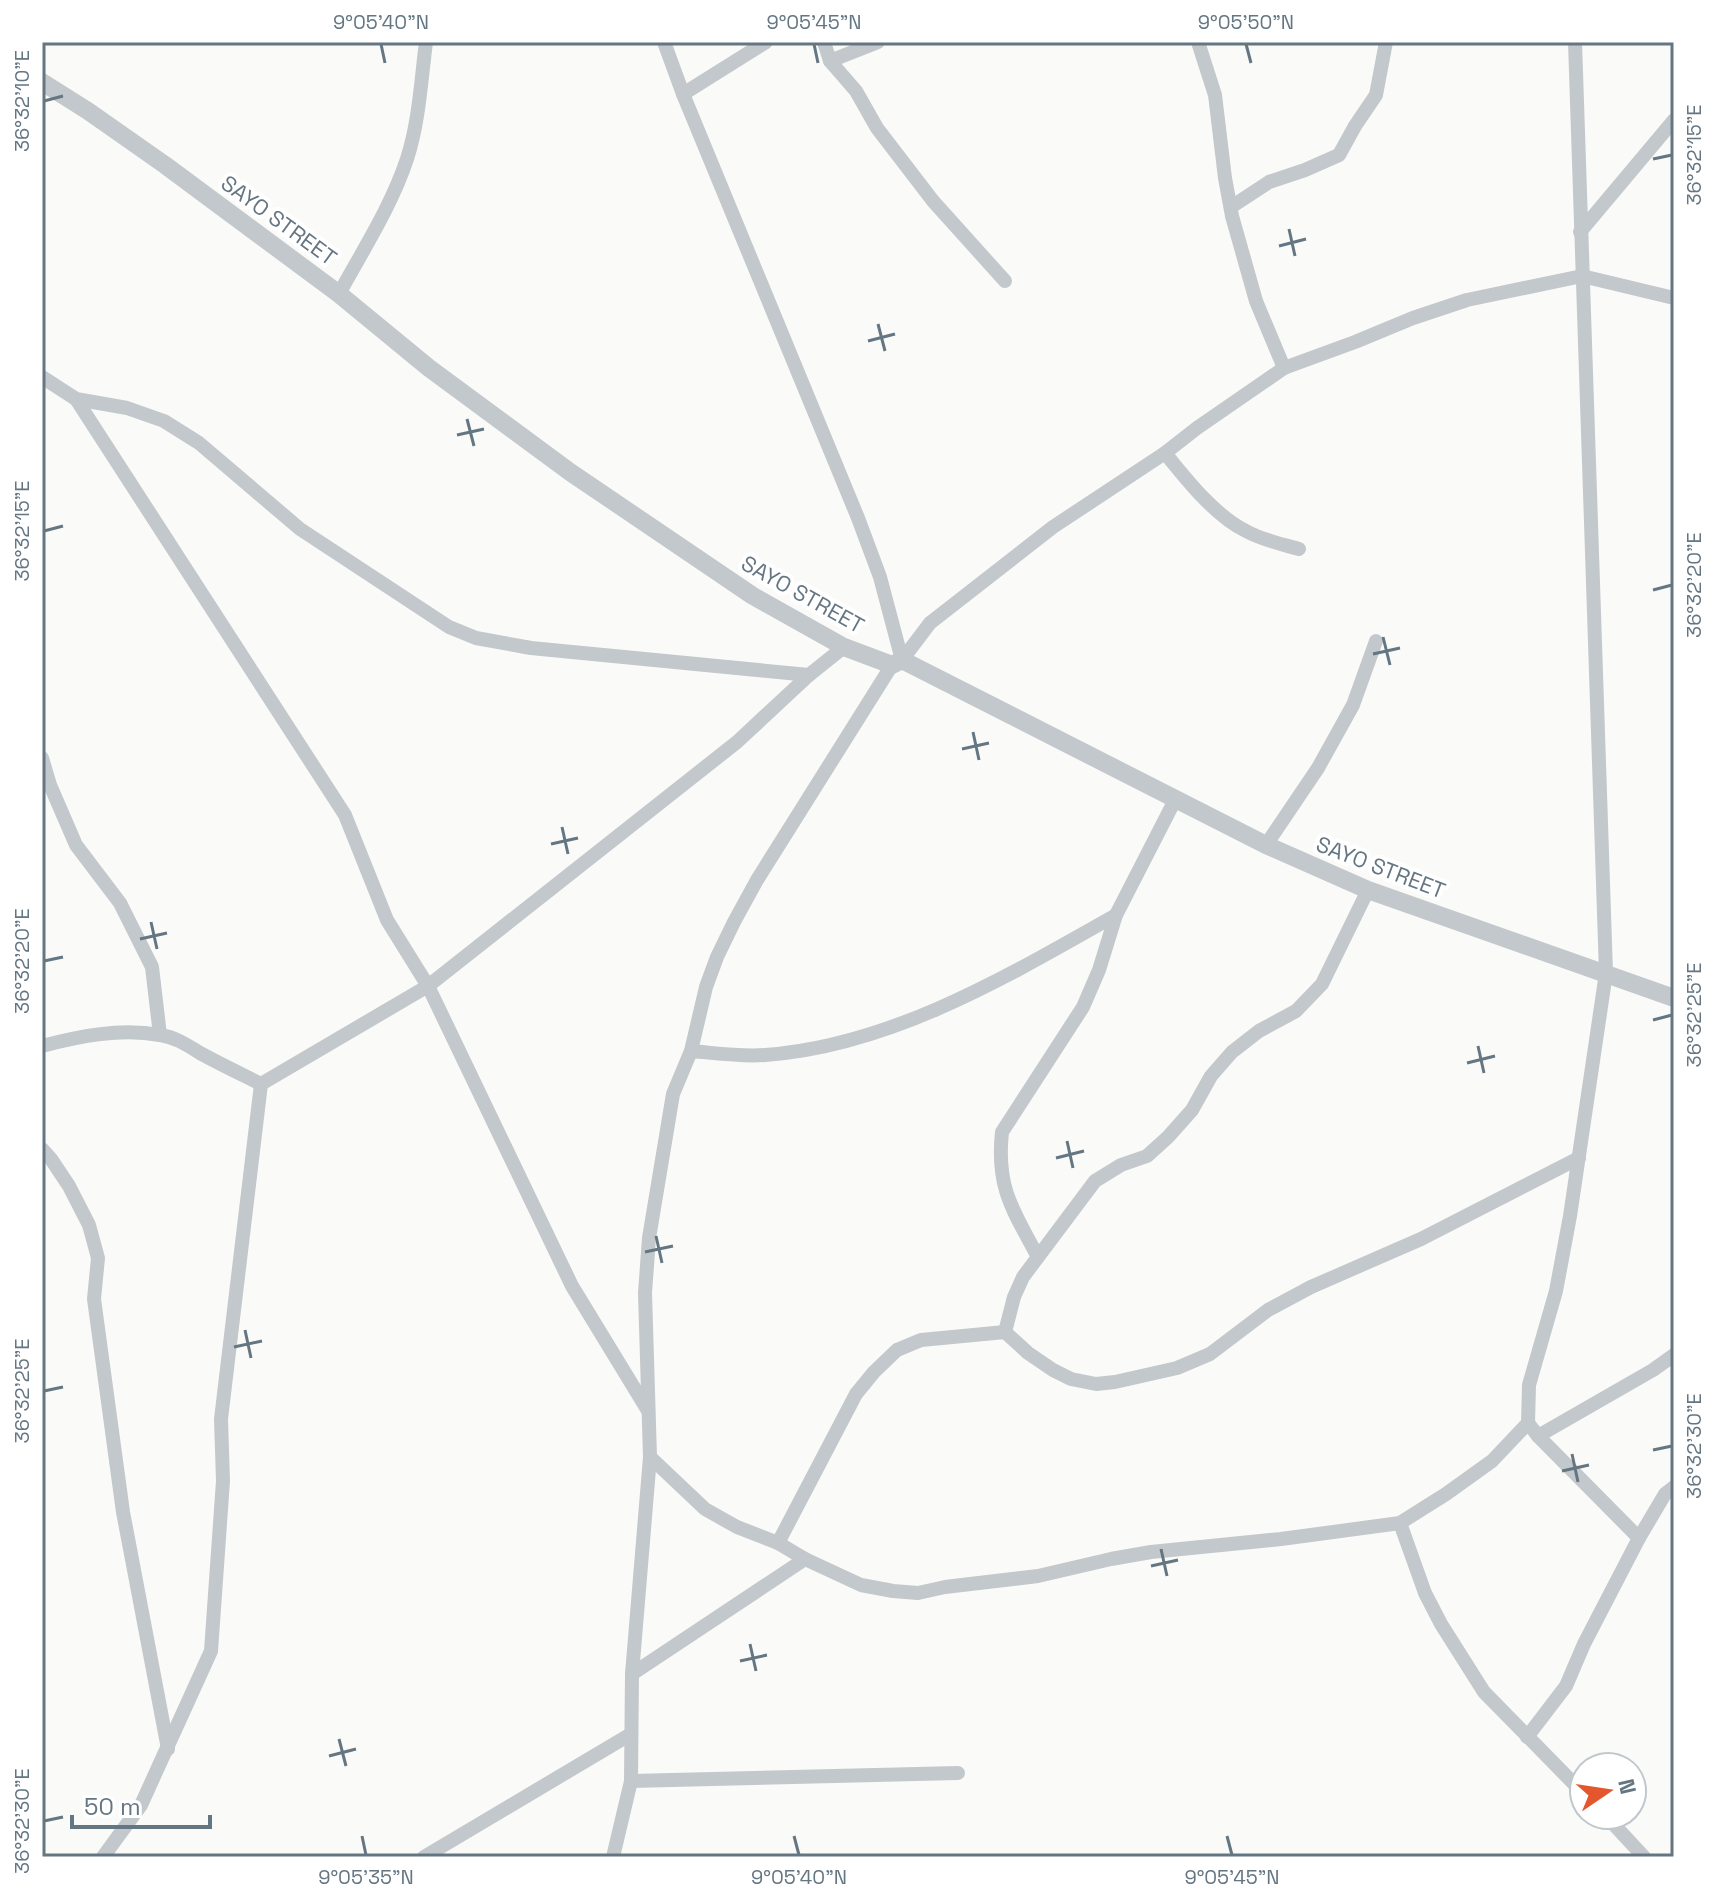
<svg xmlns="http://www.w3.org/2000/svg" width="1716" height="1899" viewBox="0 0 1716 1899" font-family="'Space Grotesk',sans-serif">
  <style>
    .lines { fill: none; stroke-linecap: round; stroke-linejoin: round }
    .minor { stroke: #c3c8cc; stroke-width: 14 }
    .tertiary { stroke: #c3c8cc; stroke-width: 18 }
    .ticks { fill: none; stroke: #657683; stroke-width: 3 }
    .labels { text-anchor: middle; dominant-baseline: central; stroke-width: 8; stroke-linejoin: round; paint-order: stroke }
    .street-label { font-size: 22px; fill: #657683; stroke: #fff }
    .neatline { fill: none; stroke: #657683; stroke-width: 3 }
    .ticks-label { font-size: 20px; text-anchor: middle; fill: #657683 }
  </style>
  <rect width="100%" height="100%" fill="#fafaf8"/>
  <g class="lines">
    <g class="minor">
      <polyline points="664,42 683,94 858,518 880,577 902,660"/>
      <polyline points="824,42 830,61 856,91 877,128 933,201 1005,281"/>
      <polyline points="1198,42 1215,95 1225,178 1232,216 1256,301 1284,368"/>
      <polyline points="830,61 878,42"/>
      <polyline points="683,94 766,42"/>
      <polyline points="1231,207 1269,182 1305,170 1339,155 1355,126 1376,95 1386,42"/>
      <polyline points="1580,232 1674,120"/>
      <path d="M339,294C363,250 391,207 407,159C419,122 421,81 426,42"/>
      <polyline points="42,377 76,399 127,408 164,421 199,443 300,529 449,627 476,638 531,648 809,675"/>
      <polyline points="76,399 345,815 387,920 428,986 572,1286 647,1409"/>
      <path d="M1165,453C1186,479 1215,516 1246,531C1262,540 1281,544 1299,549"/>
      <polyline points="902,660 930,623 1053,527 1165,453 1197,428 1284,368 1355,342 1413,318 1467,300 1582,276 1674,298"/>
      <polyline points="42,758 50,785 76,845 120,903 152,967 160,1035"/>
      <polyline points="1266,845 1318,768 1353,705 1376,641"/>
      <path d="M42,1046C80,1036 120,1028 160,1035C175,1037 187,1045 200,1053C220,1064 241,1074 261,1084"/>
      <path d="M691,1051C715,1053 741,1057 765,1055C891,1046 1008,976 1116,915"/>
      <polyline points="261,1084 428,986 737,742 809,675 844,647"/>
      <polyline points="42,1149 51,1159 69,1186 89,1225 98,1258 94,1299 123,1512 168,1749"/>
      <path d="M1038,1257C1013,1210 996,1188 1002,1132L1083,1007L1099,970L1116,915L1175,800"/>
      <polyline points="1005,1332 1014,1297 1023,1277 1095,1181 1121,1165 1147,1156 1168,1137 1192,1110 1211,1076 1232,1052 1259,1031 1296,1011 1322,984 1368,890"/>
      <polyline points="1528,1423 1529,1385 1556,1291 1570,1216 1606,973 1575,42"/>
      <polyline points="1538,1436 1653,1370 1674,1355"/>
      <polyline points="650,1457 705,1509 737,1527 778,1543 805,1559 861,1585 893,1591 918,1593 945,1587 1038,1576 1111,1559 1151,1552 1281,1539 1400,1523 1446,1494 1492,1461 1528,1423 1538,1436 1639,1538"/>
      <polyline points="1400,1523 1425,1593 1441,1624 1484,1692 1584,1794"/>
      <polyline points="778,1543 856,1394 874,1372 897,1350 921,1340 1005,1332 1028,1353 1053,1370 1071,1379 1096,1384 1115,1382 1177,1368 1210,1354 1268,1310 1311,1287 1421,1239 1579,1158"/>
      <polyline points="632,1674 805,1559"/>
      <polyline points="1527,1737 1566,1686 1584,1644 1639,1538 1665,1494 1674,1487"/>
      <polyline points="631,1781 958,1773"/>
      <polyline points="1605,1815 1644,1857"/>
      <polyline points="103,1857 141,1805 211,1651 223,1481 221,1419 261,1084"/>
      <polyline points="424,1857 631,1734"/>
      <polyline points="613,1857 631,1781 632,1674 650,1457 645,1293 649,1238 673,1094 691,1051 706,987 717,957 734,922 757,880 892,665"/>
    </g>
    <polyline class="tertiary" points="42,82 88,111 165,165 339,294 429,368 570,472 753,596 844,647 892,665 902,660 1266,845 1368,890 1674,998"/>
  </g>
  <path class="ticks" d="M381,44L385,63M814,44L818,63M1246,44L1251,63M44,101L63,96M1653,159L1672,155M1289,229L1295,256M1279,246L1306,239M878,324L885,351M868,341L895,334M467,419L474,446M457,435L484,429M44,531L63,526M1653,590L1672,585M1383,637L1390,665M1373,654L1400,648M973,732L979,760M962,749L989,743M562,827L568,854M551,844L578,838M151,922L157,949M140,939L167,933M44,961L63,957M1653,1020L1672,1015M1478,1046L1484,1073M1467,1063L1495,1056M1067,1141L1073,1168M1056,1158L1084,1151M656,1236L662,1263M645,1252L673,1246M245,1330L251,1358M234,1347L262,1341M44,1391L63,1387M1653,1450L1672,1446M1572,1454L1578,1482M1562,1471L1589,1465M1161,1549L1167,1576M1151,1566L1178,1560M750,1644L756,1671M740,1661L767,1655M339,1739L346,1766M329,1756L356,1749M44,1821L63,1817M362,1836L366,1855M794,1836L799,1855M1227,1836L1232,1855"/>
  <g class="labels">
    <g class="street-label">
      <text transform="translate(279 220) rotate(36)">SAYO STREET</text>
      <text transform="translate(803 594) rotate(29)">SAYO STREET</text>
      <text transform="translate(1381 867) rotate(21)">SAYO STREET</text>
    </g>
  </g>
  <rect width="1716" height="1899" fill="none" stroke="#ffffff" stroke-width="88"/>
  <g transform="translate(1608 1791) rotate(77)"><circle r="38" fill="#ffffff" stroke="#c1c8cd" stroke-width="2"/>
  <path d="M0-6L14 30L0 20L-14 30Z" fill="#e4572e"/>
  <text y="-12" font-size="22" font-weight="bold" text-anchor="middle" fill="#657683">N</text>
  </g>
  <path d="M72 1815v12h138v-12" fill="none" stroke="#657683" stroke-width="4"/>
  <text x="84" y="1815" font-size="24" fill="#657683" stroke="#ffffff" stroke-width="6" paint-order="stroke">50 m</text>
  <rect x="44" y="44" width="1628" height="1811" class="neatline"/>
  <g class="ticks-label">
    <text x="381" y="29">9°05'40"N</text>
    <text x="814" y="29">9°05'45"N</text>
    <text x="1246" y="29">9°05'50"N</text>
    <text transform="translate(22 101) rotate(-90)" y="7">36°32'10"E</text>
    <text transform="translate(1694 155) rotate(-90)" y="7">36°32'15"E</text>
    <text transform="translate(22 531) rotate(-90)" y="7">36°32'15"E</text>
    <text transform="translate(1694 585) rotate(-90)" y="7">36°32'20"E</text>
    <text transform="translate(22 961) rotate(-90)" y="7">36°32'20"E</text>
    <text transform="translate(1694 1015) rotate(-90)" y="7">36°32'25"E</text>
    <text transform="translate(22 1391) rotate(-90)" y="7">36°32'25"E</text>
    <text transform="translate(1694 1446) rotate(-90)" y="7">36°32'30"E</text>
    <text transform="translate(22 1821) rotate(-90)" y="7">36°32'30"E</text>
    <text x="366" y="1884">9°05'35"N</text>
    <text x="799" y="1884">9°05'40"N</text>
    <text x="1232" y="1884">9°05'45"N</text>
  </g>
</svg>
